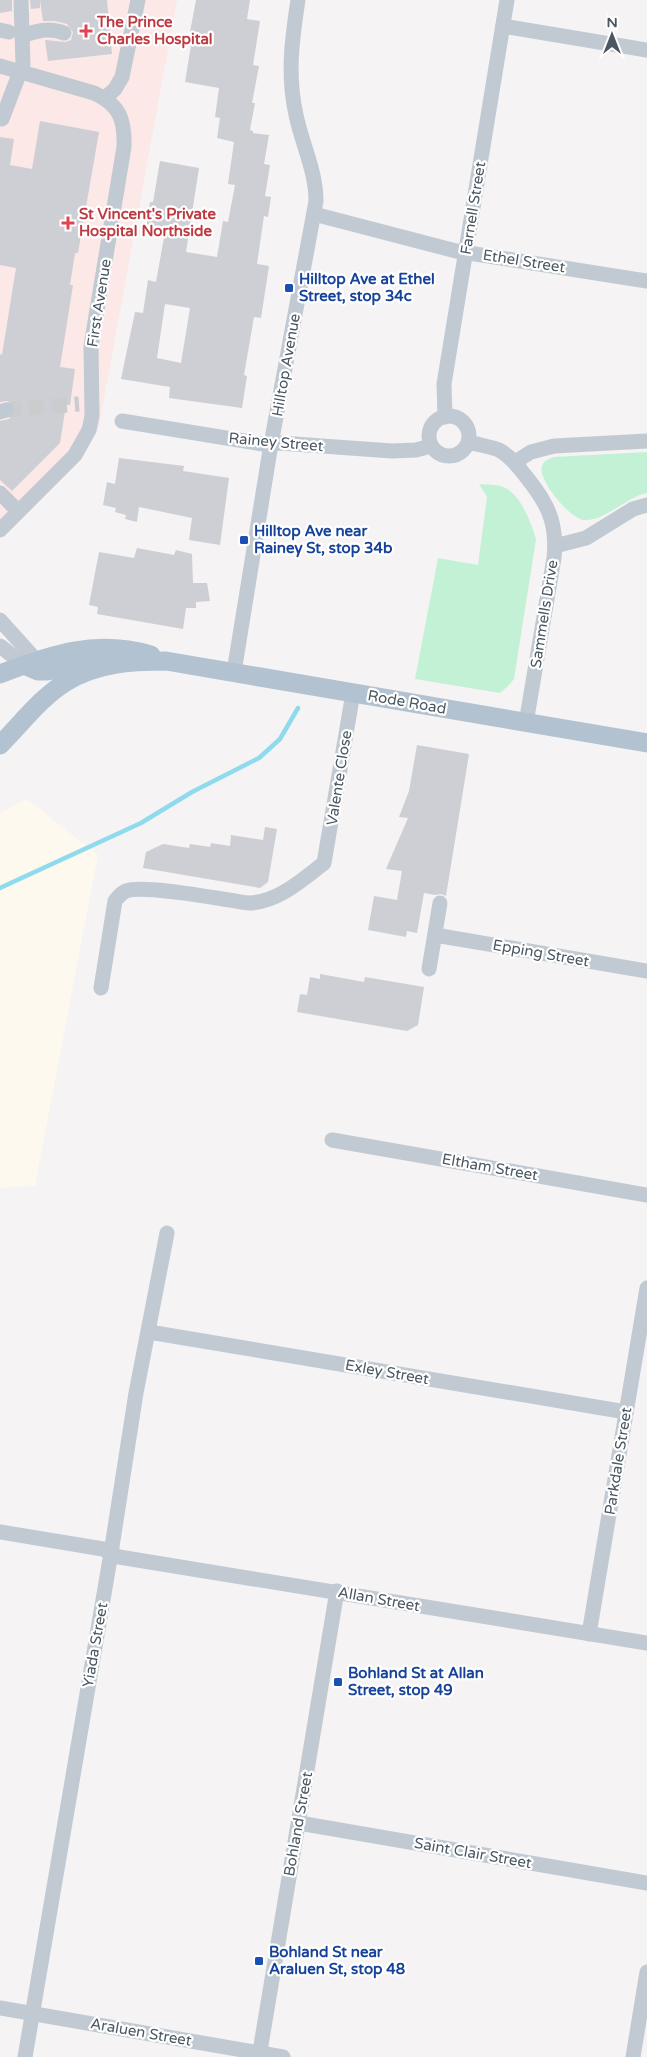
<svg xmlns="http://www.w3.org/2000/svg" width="647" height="2057" viewBox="0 0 647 2057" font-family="'Varela Round',sans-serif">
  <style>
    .commercial { fill: #fdf9ef }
    .medical { fill: #fce8e6 }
    .green { fill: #c3f1d5 }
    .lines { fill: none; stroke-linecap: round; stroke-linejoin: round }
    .stream { stroke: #90daee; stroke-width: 4.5 }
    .building { fill: #cdcfd5; fill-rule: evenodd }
    .minor-tunnel { stroke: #caccce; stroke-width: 15; stroke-dasharray: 15 8; stroke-linecap: butt }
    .minor { stroke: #c1cad2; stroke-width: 15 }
    .major { stroke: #b3c2d1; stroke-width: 19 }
    .health-dot { fill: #e0444e; stroke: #fff; stroke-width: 2 }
    .transit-dot { fill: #1a4fb4; stroke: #fff; stroke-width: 2 }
    .labels { text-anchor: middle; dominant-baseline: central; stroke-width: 4.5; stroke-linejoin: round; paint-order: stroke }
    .health-label { font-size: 15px; font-weight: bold; fill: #be3a42; stroke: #fff; text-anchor: start }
    .street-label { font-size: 15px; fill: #4a5661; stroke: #fff }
    .transit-label { font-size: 15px; font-weight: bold; fill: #164399; stroke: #fff; text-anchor: start }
  </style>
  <rect width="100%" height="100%" fill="#f5f3f3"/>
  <polygon class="commercial" points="27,799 98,855 35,1186 0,1188 0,813"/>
  <polygon class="medical" points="0,0 177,0 98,431 0,536"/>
  <g class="green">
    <path d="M647,452V493C626,497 604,522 584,520C570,519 537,479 542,466C544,460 549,459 554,457Z"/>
    <path d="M479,484C486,485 496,484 503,487C521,494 531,523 536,539L514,679L508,686L500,693L415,679L438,558L478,565L487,497Z"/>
  </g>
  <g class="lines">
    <polyline class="stream" points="0,888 141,823 192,792 259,758 280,739 298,708"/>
  </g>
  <g class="building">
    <polygon points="0,0 12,0 12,11 0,13"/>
    <polygon points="30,0 40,0 40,8 31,9"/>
    <polygon points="40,0 107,0 112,54 48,61 45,40 66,42 71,40 73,32 67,24 55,21 43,21"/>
    <path d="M196,0H250L247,19L260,21L253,65L259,66L252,103H255L250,130L253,131V133L269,135L264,164L270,165L265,196L271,197L268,217L264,216L257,264L269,266L261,318L254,317L244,375L247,376L242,408L169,398L170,387L121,379L135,312L143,313L148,280L156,282L165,232L146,229L150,202H153L160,161L199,168L186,252L217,257L223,221L228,222L235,185L228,184L234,142L217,138L220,118L215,117L219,88L185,82L193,33L190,32ZM165,304L190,308L181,363L157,358Z"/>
    <polygon points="40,121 99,132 78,253 75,253 70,285 73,285 60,367 75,369 70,405 66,405 60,443 12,491 0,480 0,421 9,419 15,411 12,403 7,401 0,402 0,354 2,355 16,268 0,265 0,137 14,139 10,165 32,169"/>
    <polygon points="119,458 184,466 183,471 229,478 220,545 189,540 192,518 139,507 137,522 125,519 126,515 115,512 116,508 103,505 107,482 115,484"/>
    <polygon points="137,548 174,555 176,550 192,554 193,583 207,583 210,601 196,602 196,608 186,608 183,629 97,614 98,607 89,605 99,552 134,558"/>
    <polygon points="417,745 469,754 446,896 441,894 435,895 424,893 417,933 407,931 406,937 368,930 374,896 397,900 402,871 386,869 408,818 399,817 409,791"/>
    <polygon points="265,827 277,829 268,882 260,888 143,868 146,852 163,844 189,848 190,844 210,847 211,843 230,846 231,835 263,840"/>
    <polygon points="320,974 364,982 365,977 424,987 418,1025 407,1031 297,1012 300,994 307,995 310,977 320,979"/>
  </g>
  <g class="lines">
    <polyline class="minor-tunnel" points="6,410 79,404"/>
    <g class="minor">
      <polyline points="503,26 647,50"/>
      <polyline points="0,30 9,32"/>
      <path d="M22,36C36,31 49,27 64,33"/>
      <path d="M0,66L94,93C120,105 125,120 124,147L91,346L92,416L89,430L75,455L0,530"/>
      <polyline points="105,98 115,89 122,77 138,0"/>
      <polyline points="2,119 23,64 21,0"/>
      <polyline points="314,214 456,251 647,281"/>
      <polyline points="0,412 6,410"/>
      <circle cx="449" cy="436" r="20"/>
      <polyline points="445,417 444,384 507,0"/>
      <polyline points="122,421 263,444 280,443 392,451 416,450 431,446"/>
      <path d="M469,442C479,445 489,446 499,450C509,455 517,465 524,474C546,501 558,521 554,558L526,723"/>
      <polyline points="515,462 531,452 554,446 647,441"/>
      <polyline points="0,493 18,511"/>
      <polyline points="555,546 586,538 633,509 647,505"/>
      <polyline points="0,620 36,660"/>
      <polyline points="0,646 24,665"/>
      <path d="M234,672L271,444L316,201C316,171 302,144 296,115C287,75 292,39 298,0"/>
      <polyline points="435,935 647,971"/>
      <polyline points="429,969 440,903"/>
      <path d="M101,988L115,901C118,897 121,893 126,891C145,884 225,900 249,903C278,902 302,880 324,863L353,693"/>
      <polyline points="332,1140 647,1195"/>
      <polyline points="149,1332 626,1412"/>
      <polyline points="0,1532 103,1549 119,1557 647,1643"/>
      <polyline points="589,1634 647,1288"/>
      <polyline points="299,1823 647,1883"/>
      <polyline points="0,2008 283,2057"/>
      <polyline points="25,2057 111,1553 136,1393 167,1233"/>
      <polyline points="259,2057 337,1591"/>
      <polyline points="633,2057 647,1972"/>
    </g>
    <g class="major">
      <polyline points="24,665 38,671 46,671 91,664"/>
      <path d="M0,674C52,654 96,639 151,655"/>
      <path d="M0,745C21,724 40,698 66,682C96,663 132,661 166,661L647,743"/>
    </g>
  </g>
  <g class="health-dot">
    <path d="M83.5 23.5h5v5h5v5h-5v5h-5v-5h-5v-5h5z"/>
    <path d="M65.5 215.5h5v5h5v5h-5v5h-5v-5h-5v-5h5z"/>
  </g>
  <g class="transit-dot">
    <rect x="284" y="283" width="10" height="10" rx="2.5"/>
    <rect x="239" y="535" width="10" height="10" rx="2.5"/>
    <rect x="333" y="1677" width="10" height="10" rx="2.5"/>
    <rect x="254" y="1956" width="10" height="10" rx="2.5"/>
  </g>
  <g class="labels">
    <g class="health-label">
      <text x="97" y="22">The Prince<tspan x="97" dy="17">Charles Hospital</tspan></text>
      <text x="79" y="214">St Vincent's Private<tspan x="79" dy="17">Hospital Northside</tspan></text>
    </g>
    <g class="street-label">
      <text transform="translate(473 208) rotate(-81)">Farnell Street</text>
      <text transform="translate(524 261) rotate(9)">Ethel Street</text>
      <text transform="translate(99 303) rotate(-81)">First Avenue</text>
      <text transform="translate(286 365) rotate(-80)">Hilltop Avenue</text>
      <text transform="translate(276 442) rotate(5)">Rainey Street</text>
      <text transform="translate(544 614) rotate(-81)">Sammells Drive</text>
      <text transform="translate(407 702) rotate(10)">Rode Road</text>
      <text transform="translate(339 778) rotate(-81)">Valente Close</text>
      <text transform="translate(541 953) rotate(10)">Epping Street</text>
      <text transform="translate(490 1167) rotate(10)">Eltham Street</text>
      <text transform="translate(387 1372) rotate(10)">Exley Street</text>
      <text transform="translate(618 1461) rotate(-81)">Parkdale Street</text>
      <text transform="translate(379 1599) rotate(10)">Allan Street</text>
      <text transform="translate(95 1645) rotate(-80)">Yiada Street</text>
      <text transform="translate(298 1824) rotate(-80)">Bohland Street</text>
      <text transform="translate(473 1853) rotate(10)">Saint Clair Street</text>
      <text transform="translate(141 2032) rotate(10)">Araluen Street</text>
    </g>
    <g class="transit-label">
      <text x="299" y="279">Hilltop Ave at Ethel<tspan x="299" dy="17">Street, stop 34c</tspan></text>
      <text x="254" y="531">Hilltop Ave near<tspan x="254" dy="17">Rainey St, stop 34b</tspan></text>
      <text x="348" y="1673">Bohland St at Allan<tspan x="348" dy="17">Street, stop 49</tspan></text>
      <text x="269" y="1952">Bohland St near<tspan x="269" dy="17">Araluen St, stop 48</tspan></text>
    </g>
  </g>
  <g transform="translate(612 35)" stroke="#ffffff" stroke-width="4" paint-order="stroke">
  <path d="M0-4L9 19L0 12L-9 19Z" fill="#4a5661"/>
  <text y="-8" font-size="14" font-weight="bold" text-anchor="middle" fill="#4a5661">N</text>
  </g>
</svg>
